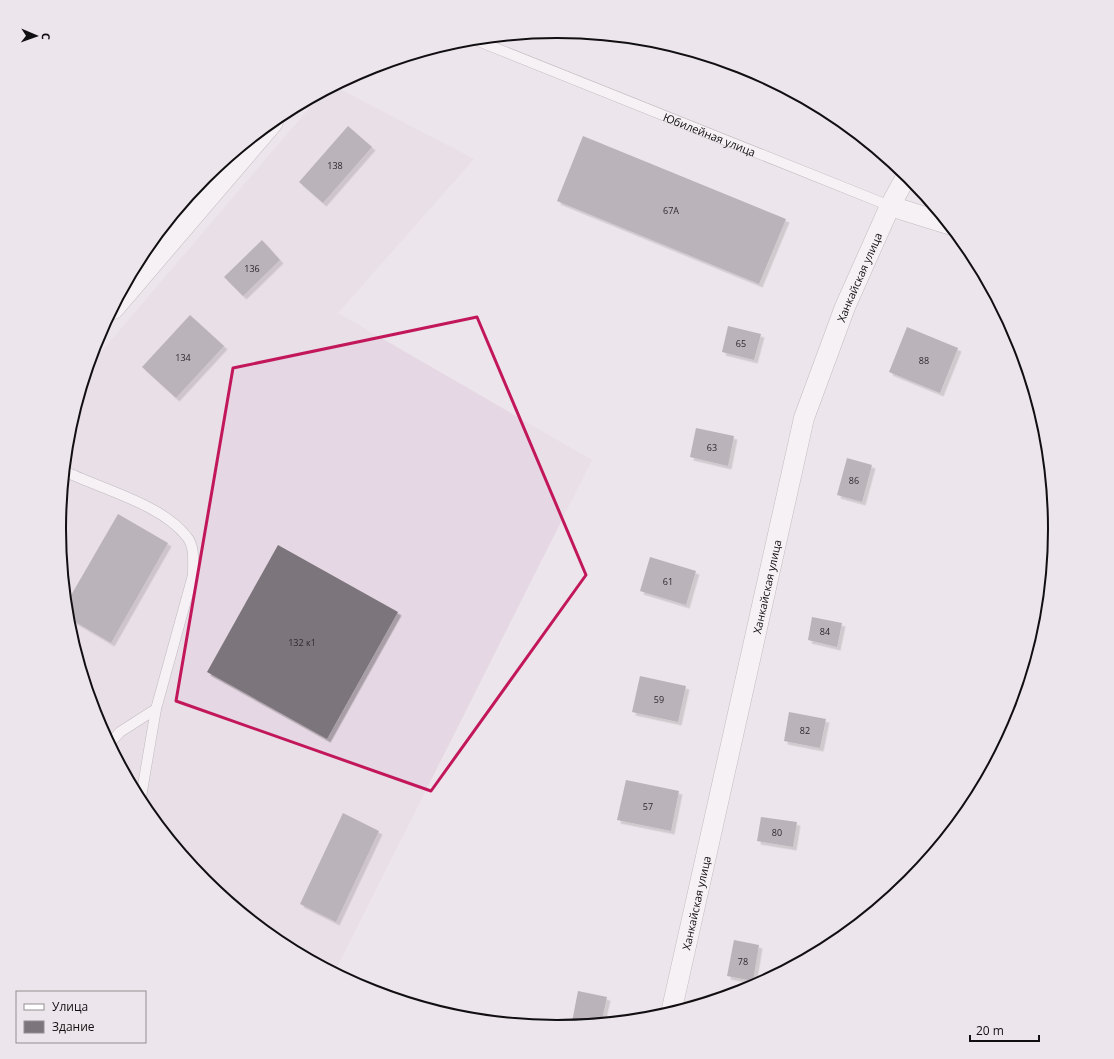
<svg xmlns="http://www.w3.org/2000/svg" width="1114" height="1059" viewBox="0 0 1114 1059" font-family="'Open Sans',sans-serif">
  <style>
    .built { fill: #e5d7e3 }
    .building { fill: #7c767c; filter: url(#shadow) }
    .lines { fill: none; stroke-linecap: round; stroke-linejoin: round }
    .lane-casing { stroke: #8e878d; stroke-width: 11 }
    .street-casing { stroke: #8e878d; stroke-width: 21 }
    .secondary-casing { stroke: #8e878d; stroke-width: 23 }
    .lane { stroke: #fff; stroke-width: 10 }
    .street { stroke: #fff; stroke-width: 20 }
    .secondary { stroke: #fff; stroke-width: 22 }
    .marked { fill: none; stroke: #c2185b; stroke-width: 3; stroke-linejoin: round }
    .labels { text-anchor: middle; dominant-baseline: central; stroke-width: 3; stroke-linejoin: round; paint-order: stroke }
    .number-label { font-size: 9px; fill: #2c292c }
    .street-label { font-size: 11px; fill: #110f11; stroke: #ece5eb }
    .rim { fill: none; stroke: #110f11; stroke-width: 2 }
  </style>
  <defs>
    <filter id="shadow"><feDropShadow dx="3.5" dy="3.5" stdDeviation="0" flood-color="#0004"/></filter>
  </defs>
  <rect width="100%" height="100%" fill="#ece5eb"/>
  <polygon class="built" points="334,86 474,159 338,313 592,460 334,973 280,944 204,882 142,806 96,720 68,627 59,529 68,432 88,367 323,92"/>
  <g class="building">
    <polygon points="348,126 372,147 323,203 299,182"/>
    <polygon points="583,136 786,219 759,284 557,201"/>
    <polygon points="262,240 280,260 243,296 224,277"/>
    <polygon points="190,315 224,346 176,398 142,367"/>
    <polygon points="728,326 761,334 754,360 722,352"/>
    <polygon points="907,327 958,348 940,393 889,372"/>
    <polygon points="696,428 734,436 728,466 690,457"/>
    <polygon points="847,458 872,465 862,502 837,495"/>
    <polygon points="118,514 168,543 111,643 67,617 66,604"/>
    <polygon points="278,545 398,612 327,739 207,672"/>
    <polygon points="650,557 696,571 686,605 640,591"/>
    <polygon points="812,617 842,623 837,647 808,640"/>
    <polygon points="640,676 686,686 678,722 632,712"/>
    <polygon points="789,712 826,719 820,748 784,741"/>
    <polygon points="626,780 679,791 671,831 617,820"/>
    <polygon points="343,813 379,831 336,922 300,904"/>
    <polygon points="761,817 797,822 793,847 757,841"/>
    <polygon points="734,940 759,945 753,981 727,976"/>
    <polygon points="296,951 320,962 319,965 296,952"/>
    <polygon points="578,991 607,997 601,1024 571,1027"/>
  </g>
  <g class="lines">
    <g class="lane-casing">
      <g id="lane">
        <path id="s1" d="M473,39L890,206"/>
        <path d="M64,471C101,489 162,504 187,537C195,546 193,564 193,575L156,709L140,803"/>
        <polyline points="109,744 120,732 156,709"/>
      </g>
    </g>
    <g class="street-casing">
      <g id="street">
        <polyline points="890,206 948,224"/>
        <path id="s2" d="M671,1013L804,418L845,307L890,206L907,175"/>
      </g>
    </g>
    <g class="secondary-casing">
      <polyline id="secondary" points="113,308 272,122"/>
    </g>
    <use href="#lane" class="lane"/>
    <use href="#street" class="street"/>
    <use href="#secondary" class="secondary"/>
  </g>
  <path d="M0 0H1114V1059H0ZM477,317L586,575L431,791L176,701L233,368Z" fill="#ece5eb" fill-opacity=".55" fill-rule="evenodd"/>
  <path class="marked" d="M477,317L586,575L431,791L176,701L233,368Z"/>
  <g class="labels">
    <g class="number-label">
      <text x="335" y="165">138</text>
      <text x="671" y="210">67А</text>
      <text x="252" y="268">136</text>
      <text x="741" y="343">65</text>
      <text x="183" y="357">134</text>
      <text x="924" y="360">88</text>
      <text x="712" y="447">63</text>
      <text x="854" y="480">86</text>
      <text x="668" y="581">61</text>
      <text x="825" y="631">84</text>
      <text x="302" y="642">132 к1</text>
      <text x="659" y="699">59</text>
      <text x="805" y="730">82</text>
      <text x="648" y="806">57</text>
      <text x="777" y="832">80</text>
      <text x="743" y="961">78</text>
    </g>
    <g class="street-label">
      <text stroke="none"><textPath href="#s1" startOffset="255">Юбилейная улица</textPath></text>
      <text stroke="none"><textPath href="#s2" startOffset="761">Ханкайская улица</textPath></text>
      <text stroke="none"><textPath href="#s2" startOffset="437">Ханкайская улица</textPath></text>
      <text stroke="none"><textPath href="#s2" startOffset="113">Ханкайская улица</textPath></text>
    </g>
  </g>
  <path d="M0 0H1114V1059H0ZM66 529a491 491 0 1 1 982 0a491 491 0 1 1-982 0Z" fill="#ece5eb" fill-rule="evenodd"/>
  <path class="rim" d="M66 529a491 491 0 1 1 982 0a491 491 0 1 1-982 0Z"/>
  <rect x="16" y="991" width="130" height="52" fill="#ece5eb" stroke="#948f94"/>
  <rect x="24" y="1004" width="20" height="6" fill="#ffffff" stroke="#948f94"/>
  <text x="52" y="1011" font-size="12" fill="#110f11">Улица</text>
  <rect x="24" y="1021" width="20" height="12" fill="#7c767c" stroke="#948f94"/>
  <text x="52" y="1031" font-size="12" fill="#110f11">Здание</text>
  <g transform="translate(36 36) rotate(92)" stroke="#ece5eb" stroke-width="3" paint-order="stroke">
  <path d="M0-3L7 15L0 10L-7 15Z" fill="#110f11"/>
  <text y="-6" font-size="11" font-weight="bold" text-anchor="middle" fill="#110f11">С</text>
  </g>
  <path d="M970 1035v6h69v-6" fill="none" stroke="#110f11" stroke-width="2"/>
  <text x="976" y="1035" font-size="12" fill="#110f11" stroke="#ece5eb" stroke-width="3" paint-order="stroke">20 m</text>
</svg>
